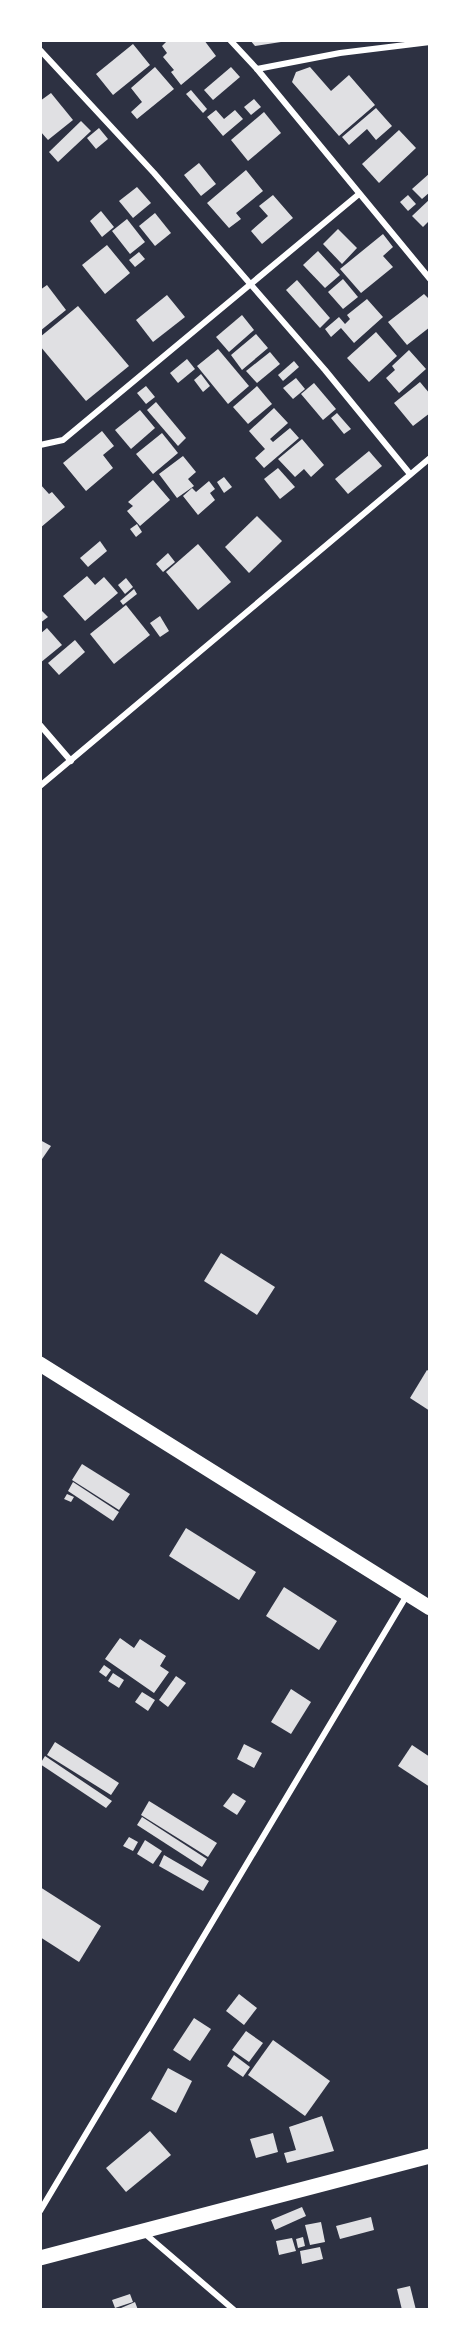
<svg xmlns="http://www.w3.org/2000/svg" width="470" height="2350" viewBox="0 0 470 2350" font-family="'Varela Round',sans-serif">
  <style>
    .building { fill: #e0e0e3 }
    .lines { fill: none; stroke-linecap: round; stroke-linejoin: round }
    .minor { stroke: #fff; stroke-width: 6 }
    .primary { stroke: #fff; stroke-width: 15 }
  </style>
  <rect width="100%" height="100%" fill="#2d3142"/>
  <g class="building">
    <polygon points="168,40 204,40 216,56 181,85 171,72 174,70 163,57 167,53 162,46"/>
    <polygon points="250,40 281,40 281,42 255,46"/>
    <polygon points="133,44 150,65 113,95 96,74"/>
    <polygon points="155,67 174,89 137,119 131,112 142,102 131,88"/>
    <polygon points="231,67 240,77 213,100 204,90"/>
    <polygon points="310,67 331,91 349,75 375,105 339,136 292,82 296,72"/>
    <polygon points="191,90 207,109 203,113 186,94"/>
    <polygon points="51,93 73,120 48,140 40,131 40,101"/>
    <polygon points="254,99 261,107 251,115 244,107"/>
    <polygon points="376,108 392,126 376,140 367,129 349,145 342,137"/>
    <polygon points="216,110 224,119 235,110 243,119 223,136 207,117"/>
    <polygon points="264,112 281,133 248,161 231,140"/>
    <polygon points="81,121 91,131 58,162 49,152"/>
    <polygon points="99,128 108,139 96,149 87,138"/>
    <polygon points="399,130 416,148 379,183 362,164"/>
    <polygon points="199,163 216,184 201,196 184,175"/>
    <polygon points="246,170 263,191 236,213 241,219 229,228 207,203"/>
    <polygon points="430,173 430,192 422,199 412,189"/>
    <polygon points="137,187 151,203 133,218 119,201"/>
    <polygon points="273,195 293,218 262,244 251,231 268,216 259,206"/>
    <polygon points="408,195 416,204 408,211 400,202"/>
    <polygon points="430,199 430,220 423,227 412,216"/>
    <polygon points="101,211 114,227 102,237 90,221"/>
    <polygon points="155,213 171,233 155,246 139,226"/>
    <polygon points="127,219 145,242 130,254 112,231"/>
    <polygon points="338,229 357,248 342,264 323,244"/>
    <polygon points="383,234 393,247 383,256 393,267 361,293 340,269"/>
    <polygon points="107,245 130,273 105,294 82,265"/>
    <polygon points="318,251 340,275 325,288 303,265"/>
    <polygon points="139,252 145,259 135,267 129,260"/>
    <polygon points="343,279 358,297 343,309 328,292"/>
    <polygon points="297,280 330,318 320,328 286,290"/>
    <polygon points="47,285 66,310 40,331 40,290"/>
    <polygon points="424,294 430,300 430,327 407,345 388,322"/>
    <polygon points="167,295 185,317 153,342 136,320"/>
    <polygon points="367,299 383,317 354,343 341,328 331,337 325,329 339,317 345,324 350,319 347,315"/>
    <polygon points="78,306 129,366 86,401 40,346 40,337"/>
    <polygon points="242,315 254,330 229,352 216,337"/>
    <polygon points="376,332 397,356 369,382 347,358"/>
    <polygon points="256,334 268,348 242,370 231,355"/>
    <polygon points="218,349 249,386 228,404 197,366"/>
    <polygon points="409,350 426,369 399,393 386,378 395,370 392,366"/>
    <polygon points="270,352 280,364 257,383 246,371"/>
    <polygon points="187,359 195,369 178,383 170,373"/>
    <polygon points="294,361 299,367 283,381 278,375"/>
    <polygon points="201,374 210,386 203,392 194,380"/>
    <polygon points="296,378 305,389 293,399 283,388"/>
    <polygon points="420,382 430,394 430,413 413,426 394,403"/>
    <polygon points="314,383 336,409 323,420 301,394"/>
    <polygon points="146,386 155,397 146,404 137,393"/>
    <polygon points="257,386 272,404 248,424 233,407"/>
    <polygon points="156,402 186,438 178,446 147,410"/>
    <polygon points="274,408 288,423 270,439 273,442 290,428 299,438 264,468 255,458 265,449 249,431"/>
    <polygon points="140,410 155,428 131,449 115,430"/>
    <polygon points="337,413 351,429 344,434 331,418"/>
    <polygon points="102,431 114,446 103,455 113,468 86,491 63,463"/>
    <polygon points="162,433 178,453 153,474 136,454"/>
    <polygon points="302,439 324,465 311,477 304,469 295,477 278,459"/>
    <polygon points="369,451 382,466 348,494 335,479"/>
    <polygon points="183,456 196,472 188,479 194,486 177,498 159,474"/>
    <polygon points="278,468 295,487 280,499 264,479"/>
    <polygon points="224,477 232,487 224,493 217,482"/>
    <polygon points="153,480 170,500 140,526 127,511 133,506 128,502"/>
    <polygon points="209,481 215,489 210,493 215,500 198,515 183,496 192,488 196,492"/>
    <polygon points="40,484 49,494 52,492 65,507 40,528"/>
    <polygon points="257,516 282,541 249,573 225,547"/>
    <polygon points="137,524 142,532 136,537 130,529"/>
    <polygon points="100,541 107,551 88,567 80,558"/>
    <polygon points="198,544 231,582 198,610 166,572"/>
    <polygon points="168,553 175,562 163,572 156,564"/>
    <polygon points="87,576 95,585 104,577 118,593 85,621 63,596"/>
    <polygon points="126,578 133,587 125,594 118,585"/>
    <polygon points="134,589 137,594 123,605 120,601"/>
    <polygon points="126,605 150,635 114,664 90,634"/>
    <polygon points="40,609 48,617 40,623"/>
    <polygon points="160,616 169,631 160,637 150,623"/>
    <polygon points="47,628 62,645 40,663 40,634"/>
    <polygon points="75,640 85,652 59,675 48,663"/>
    <polygon points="40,1140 51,1146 40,1162"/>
    <polygon points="221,1253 275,1287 257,1315 204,1281"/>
    <polygon points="427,1370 430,1372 430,1411 410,1398"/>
    <polygon points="82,1464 130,1494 119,1510 72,1480"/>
    <polygon points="73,1482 119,1512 113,1521 68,1491"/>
    <polygon points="67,1494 74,1497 71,1502 64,1499"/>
    <polygon points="186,1528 256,1572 239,1600 169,1556"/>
    <polygon points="284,1587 337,1621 319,1650 266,1616"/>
    <polygon points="120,1638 134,1648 140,1639 166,1656 160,1666 169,1672 154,1693 105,1659"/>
    <polygon points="104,1665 111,1670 106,1677 99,1672"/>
    <polygon points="113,1673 124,1680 119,1688 108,1681"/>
    <polygon points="176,1676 186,1683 168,1707 159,1700"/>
    <polygon points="291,1689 311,1702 291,1734 271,1722"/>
    <polygon points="142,1692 155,1700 148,1711 135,1702"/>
    <polygon points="55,1742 119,1783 111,1795 47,1755"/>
    <polygon points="244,1744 262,1753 254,1768 237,1759"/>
    <polygon points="412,1745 430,1757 430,1787 398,1766"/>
    <polygon points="45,1756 112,1801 106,1808 40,1764"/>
    <polygon points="233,1793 246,1801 237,1815 223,1806"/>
    <polygon points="149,1801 217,1843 208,1857 141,1815"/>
    <polygon points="142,1817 207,1859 202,1867 137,1825"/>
    <polygon points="129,1837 138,1842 133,1851 123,1846"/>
    <polygon points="145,1840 162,1851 153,1864 137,1854"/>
    <polygon points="164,1855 209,1881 203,1891 159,1866"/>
    <polygon points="40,1887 101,1926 79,1962 40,1937"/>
    <polygon points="239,1994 257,2008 244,2025 226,2011"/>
    <polygon points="194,2018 211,2029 190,2061 173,2050"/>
    <polygon points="246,2031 263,2043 249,2062 232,2050"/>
    <polygon points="273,2040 330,2081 305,2116 248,2075"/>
    <polygon points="234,2055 250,2067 243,2077 227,2066"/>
    <polygon points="168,2068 192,2081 176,2113 151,2099"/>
    <polygon points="322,2116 334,2151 287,2163 284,2153 296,2150 289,2127"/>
    <polygon points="150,2131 171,2155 126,2192 106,2168"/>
    <polygon points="273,2133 278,2152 256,2158 250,2139"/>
    <polygon points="302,2207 306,2216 275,2230 271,2220"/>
    <polygon points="371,2217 374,2230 340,2239 336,2226"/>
    <polygon points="321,2222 325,2242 310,2245 305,2225"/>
    <polygon points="303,2237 305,2246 298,2248 296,2239"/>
    <polygon points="292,2238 296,2251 279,2255 276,2241"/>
    <polygon points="320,2247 323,2259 302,2264 300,2251"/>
    <polygon points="410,2286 416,2310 402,2310 397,2289"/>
    <polygon points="130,2294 133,2302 115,2308 112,2300"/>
    <polygon points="135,2302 138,2310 122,2310 121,2308"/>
  </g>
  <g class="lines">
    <g class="minor">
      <polyline points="230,40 257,69 430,279"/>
      <polyline points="40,50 154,173 325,370 410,474"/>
      <polyline points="257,69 340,53 430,42"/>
      <polyline points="40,445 63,440 359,194"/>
      <polyline points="40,725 71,761"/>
      <polyline points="40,786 430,458"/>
      <polyline points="40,2211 407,1595"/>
      <polyline points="143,2232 234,2310"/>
    </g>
    <g class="primary">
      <polyline points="40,1364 430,1608"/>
      <polyline points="40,2258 430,2156"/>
    </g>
  </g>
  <rect width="470" height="2350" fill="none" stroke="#ffffff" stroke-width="84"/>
</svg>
